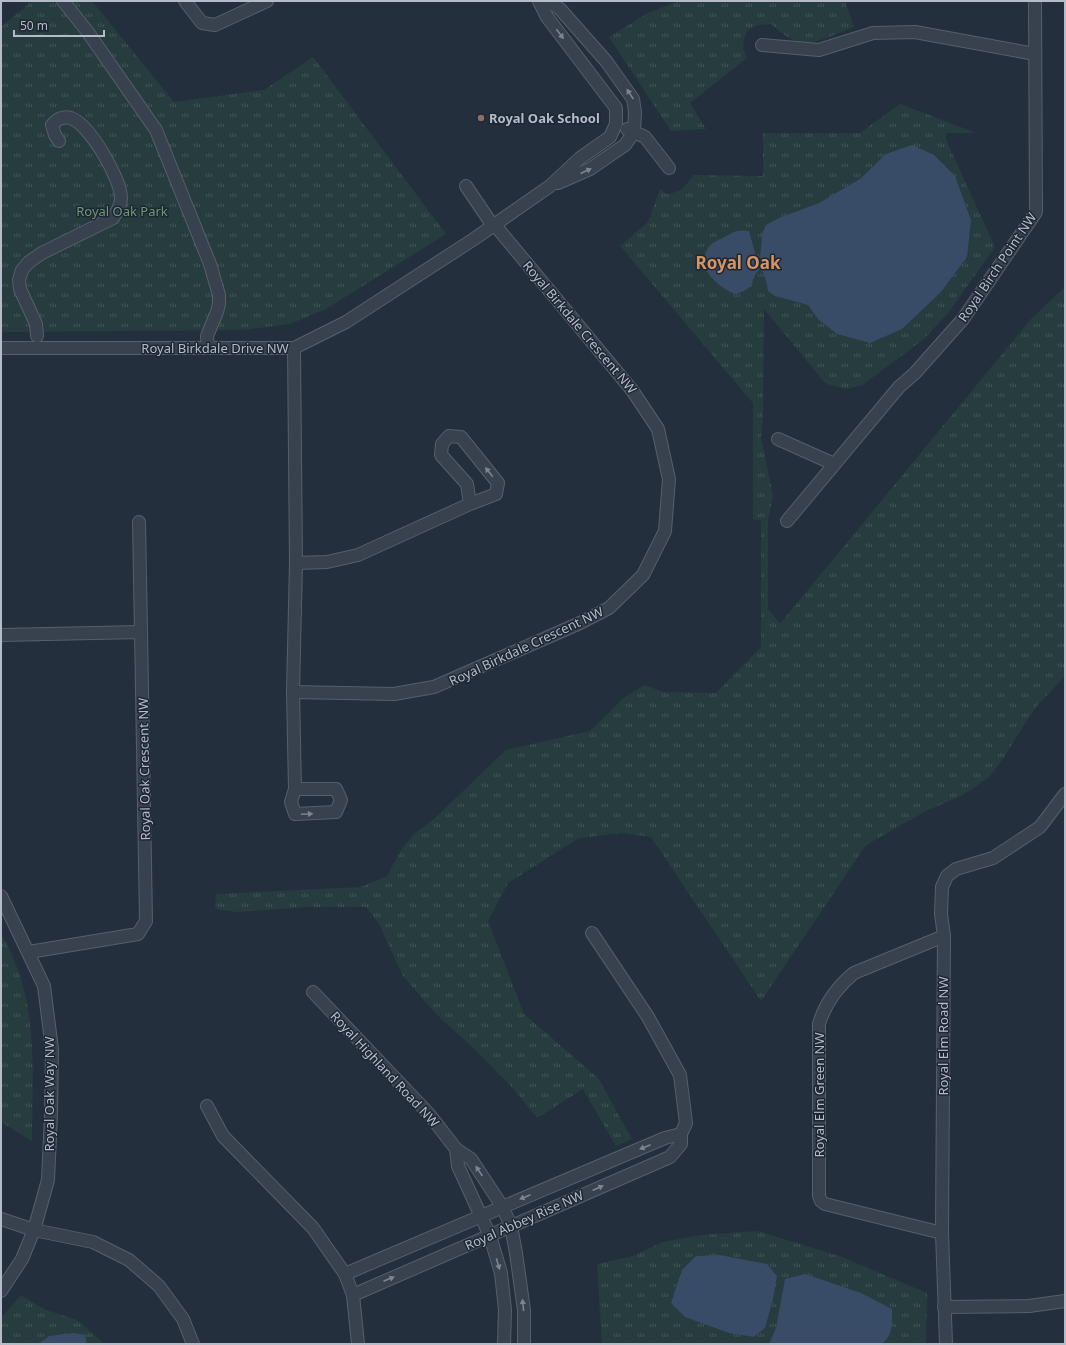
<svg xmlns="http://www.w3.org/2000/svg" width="1066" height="1345" viewBox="0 0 1066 1345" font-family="'Noto Sans',sans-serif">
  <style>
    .park { fill: url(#park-tufts) }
    .water { fill: #394c67 }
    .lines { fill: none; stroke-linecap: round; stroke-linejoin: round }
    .minor-casing { stroke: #565f6c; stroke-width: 14 }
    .minor { stroke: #38414e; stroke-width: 12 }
    .oneway { fill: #7c8592 }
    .education-dot { fill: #8d6e63; stroke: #1d2633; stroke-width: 1.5 }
    .labels { text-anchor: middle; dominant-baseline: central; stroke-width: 3; stroke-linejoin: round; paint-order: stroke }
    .poi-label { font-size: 13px; font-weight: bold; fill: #b4bcc9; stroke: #1d2633; text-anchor: start }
    .park-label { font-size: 13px; fill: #6b9a76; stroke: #1d2633 }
    .street-label { font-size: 13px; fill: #b4bcc9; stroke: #1d2633 }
    .district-label { font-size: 17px; font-weight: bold; fill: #d59563; stroke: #1d2633 }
  </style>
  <defs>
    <pattern id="park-tufts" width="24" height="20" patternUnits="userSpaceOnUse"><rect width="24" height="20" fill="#263c3f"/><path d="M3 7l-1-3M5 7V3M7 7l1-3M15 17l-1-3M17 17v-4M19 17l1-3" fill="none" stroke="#435659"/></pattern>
  </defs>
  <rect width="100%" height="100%" fill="#242f3e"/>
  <g class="park">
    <polygon points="32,1 92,1 174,102 264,90 313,57 446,234 326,309 290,324 243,330 1,332 1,27"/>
    <path d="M679,1H845L854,27C840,32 821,42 806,43C793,43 780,32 771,24L758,25L747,31L744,39L743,49L747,58L690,103L706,129L671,131L609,37L648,13Z"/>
    <path d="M900,104L976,133H946V140L995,247L948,313L924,339L861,386L846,389L826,384L764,309L763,416L761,437L773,496L768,519V609L780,624L1031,319L1065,287V676L1037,706L1024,725L1002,760L990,776L975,787L961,796L926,811L866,845L761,1001L651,837L622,833L579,838L508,883L488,921L524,1014L598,1078L632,1139L616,1146L583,1089L537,1118L510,1085L470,1045L435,1013L403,976L379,924L366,907H309L237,912L215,909L216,894L361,887L387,876L401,850L414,834L434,819L506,750L590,731L626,696L645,685L663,692L716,693L761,647V520L753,519V403L620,246L648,222L660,189L666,194C680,193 685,187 693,175L763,176V133H860Z"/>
    <path d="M1,934C40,999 32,1068 32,1141L1,1122Z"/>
    <polygon points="758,1231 842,1257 927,1293 926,1344 602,1344 597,1264 633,1256 663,1242 700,1235"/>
    <polygon points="21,1295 46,1310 77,1320 105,1344 1,1344 1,1318"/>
  </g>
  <g class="water">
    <path d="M912,145L934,155L955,176L971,220L967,257L941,292L902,329L870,343L837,334L818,319L808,305L775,296L768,291C767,283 765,274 760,269C755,273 754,278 752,283C749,290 742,292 735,294C718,287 695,268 708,248C710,244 718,240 723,238C732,232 738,229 749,231L757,260L760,261L762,234L766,225L779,218L819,203L860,179L886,154Z"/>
    <polygon points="720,1255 767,1264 777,1276 773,1299 765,1328 754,1337 729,1333 685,1317 671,1303 682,1270 696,1256"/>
    <path d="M805,1274L861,1293L892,1309C892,1322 894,1336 881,1344H769L776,1328L785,1279Z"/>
    <polygon points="74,1333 85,1335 87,1344 38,1344 49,1336"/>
  </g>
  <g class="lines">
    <g class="minor-casing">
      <g id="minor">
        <polyline points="63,1 87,31 156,130 210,264 219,295 219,304 217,312 207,336 208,348"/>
        <polyline points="185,1 202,23 215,25 267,1"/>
        <polyline points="548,1 560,9 606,61 633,99 635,112 634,132 625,145 590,169 558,183"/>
        <polyline points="762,45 819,50 873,33 915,32 1035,54"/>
        <polyline points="627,129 645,137 669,168"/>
        <polyline points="466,186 493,226"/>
        <path d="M37,336L36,324L20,289L19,280L22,270L29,262L42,253L113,218C117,212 121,206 121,198C121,179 90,125 71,118C63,116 57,119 52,125L55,135L59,141"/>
        <polyline points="1,348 294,348 346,322 474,239 550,186 580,158 610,137 616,124 616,108 547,17 539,1"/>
        <polyline points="294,348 296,563 293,692 295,789 291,802 295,814 336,812 341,800 336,789 295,789"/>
        <polyline points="778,439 834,464"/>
        <polyline points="787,521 899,387 915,373 963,319 1036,212 1035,1"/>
        <polyline points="139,522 141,632"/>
        <polyline points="296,563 327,562 358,555 470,504 496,494 498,483 461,437 449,436 442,444 441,455 467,484 470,504"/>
        <polyline points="1,635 141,632 146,921 138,934 29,952"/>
        <polyline points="293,692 394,694 434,687 580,623 609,608 643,575 665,531 669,479 658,429 632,390 494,224"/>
        <polyline points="1,896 44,986 52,1049 51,1114 48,1180 34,1230 22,1259 1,1291"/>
        <polyline points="313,992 429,1114 456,1149 471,1159 502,1206 511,1226 516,1253 524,1310 524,1344"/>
        <polyline points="207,1106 223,1136 313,1228 345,1274 353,1295 358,1344"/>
        <polyline points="456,1149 458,1166 490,1236 501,1273 505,1310 504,1344"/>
        <polyline points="1,1219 34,1230 93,1242 129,1260 159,1286 183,1319 193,1344"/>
        <path d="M942,1233L825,1204L821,1201L819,1196V1024C825,1004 838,986 854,973L944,936"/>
        <polyline points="345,1274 665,1138 681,1134"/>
        <polyline points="353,1295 670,1157 681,1144 681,1134 686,1123 680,1075 648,1017 592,933"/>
        <polyline points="944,1307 1029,1306 1065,1301"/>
        <polyline points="946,1344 942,1233 944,936 941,914 942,887 947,876 956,869 993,858 1040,827 1065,794"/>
      </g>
    </g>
    <use href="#minor" class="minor"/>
  </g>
  <defs><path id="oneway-solid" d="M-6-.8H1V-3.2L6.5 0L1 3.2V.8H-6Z"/></defs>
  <g class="oneway">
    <use href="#oneway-solid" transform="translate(560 34) rotate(53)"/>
    <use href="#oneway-solid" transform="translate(630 94) rotate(-123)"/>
    <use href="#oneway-solid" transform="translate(586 171) rotate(-25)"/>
    <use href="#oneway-solid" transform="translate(489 472) rotate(-129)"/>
    <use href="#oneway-solid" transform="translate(307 814) rotate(-3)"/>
    <use href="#oneway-solid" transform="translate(645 1147) rotate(157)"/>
    <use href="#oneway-solid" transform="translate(479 1171) rotate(-124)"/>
    <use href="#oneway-solid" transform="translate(598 1188) rotate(-24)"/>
    <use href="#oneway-solid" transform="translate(525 1197) rotate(157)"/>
    <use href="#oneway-solid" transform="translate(498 1264) rotate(74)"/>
    <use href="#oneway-solid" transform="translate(389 1279) rotate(-23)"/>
    <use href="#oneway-solid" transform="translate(523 1305) rotate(-96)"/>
  </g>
  <circle class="education-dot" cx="481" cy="118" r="4"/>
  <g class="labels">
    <g class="poi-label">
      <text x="489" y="118">Royal Oak School</text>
    </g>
    <g class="park-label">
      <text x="122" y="211">Royal Oak Park</text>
    </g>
    <g class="street-label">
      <text transform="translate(997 267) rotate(-56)">Royal Birch Point NW</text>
      <text transform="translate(580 327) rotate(50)">Royal Birkdale Crescent NW</text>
      <text x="215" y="348">Royal Birkdale Drive NW</text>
      <text transform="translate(526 646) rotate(-25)">Royal Birkdale Crescent NW</text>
      <text transform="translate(144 769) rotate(-91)">Royal Oak Crescent NW</text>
      <text transform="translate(943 1036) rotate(-90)">Royal Elm Road NW</text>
      <text transform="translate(385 1069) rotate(47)">Royal Highland Road NW</text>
      <text transform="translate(49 1094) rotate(-90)">Royal Oak Way NW</text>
      <text transform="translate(819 1095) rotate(-90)">Royal Elm Green NW</text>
      <text transform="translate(524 1220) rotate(-24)">Royal Abbey Rise NW</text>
    </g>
    <g class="district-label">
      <text x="738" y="262">Royal Oak</text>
    </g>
  </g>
  <rect width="1066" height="1345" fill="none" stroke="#b4bcc9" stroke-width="4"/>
  <path d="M14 30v6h90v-6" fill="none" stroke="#b4bcc9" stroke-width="2"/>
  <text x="20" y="30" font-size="12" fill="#b4bcc9" stroke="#1d2633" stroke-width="3" paint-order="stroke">50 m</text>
</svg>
